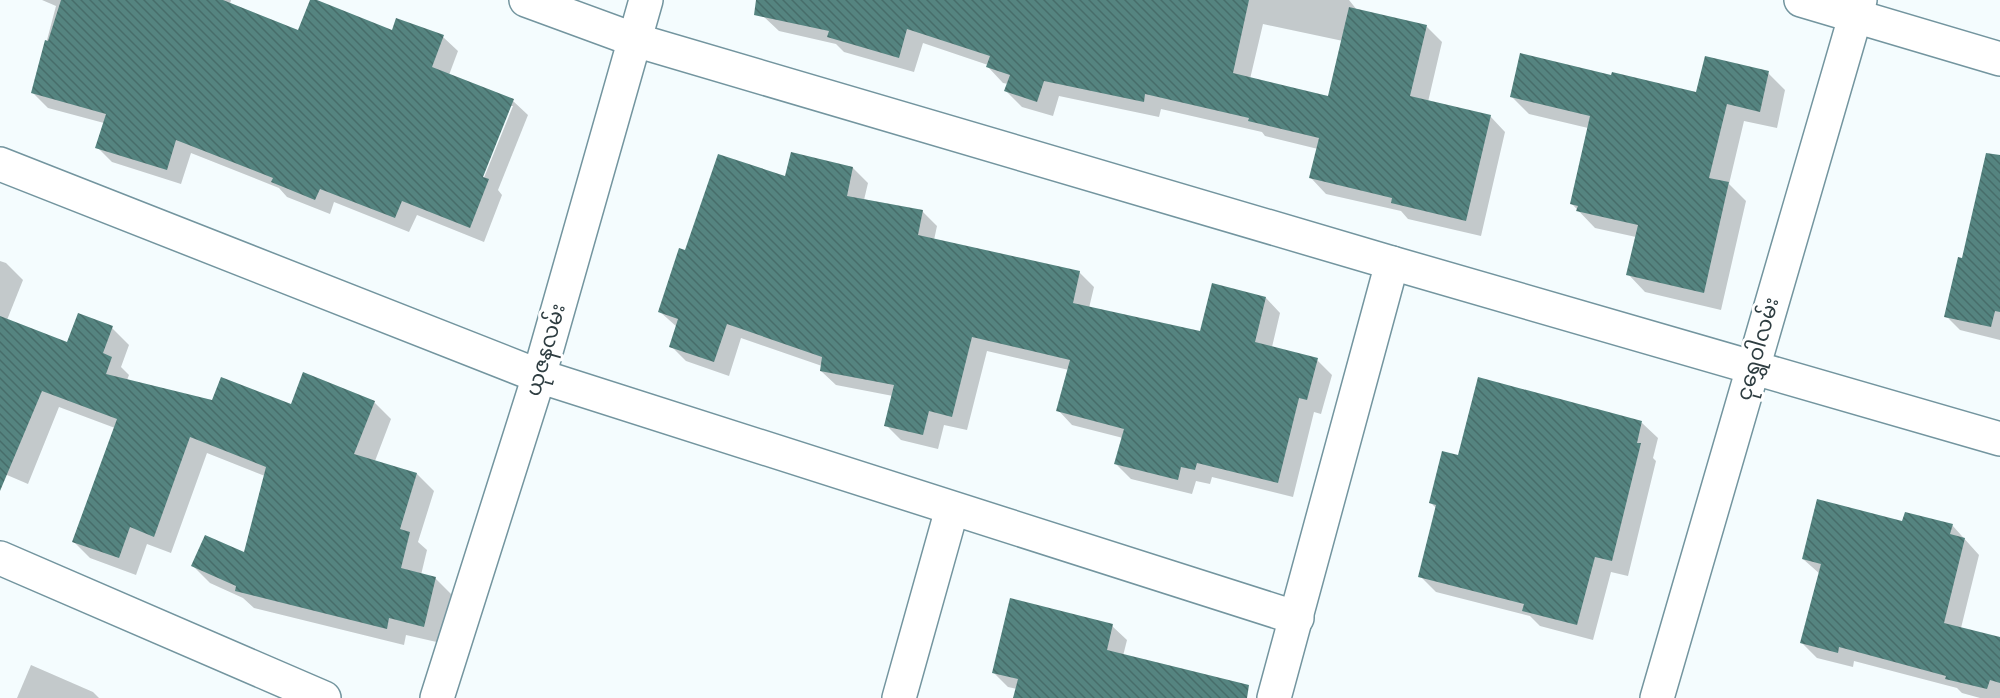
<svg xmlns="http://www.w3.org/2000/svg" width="2000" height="698" viewBox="0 0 2000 698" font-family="'Varela Round','Noto Sans Myanmar',sans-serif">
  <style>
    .shadow { fill: #0003; fill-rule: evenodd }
    .building { fill: url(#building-back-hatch) }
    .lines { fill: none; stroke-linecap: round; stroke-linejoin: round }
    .street-casing { stroke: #73959f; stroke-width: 36 }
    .secondary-casing { stroke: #73959f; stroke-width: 36 }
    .street { stroke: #fff; stroke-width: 33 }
    .secondary { stroke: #fff; stroke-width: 33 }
    .labels { text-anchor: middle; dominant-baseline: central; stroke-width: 6; stroke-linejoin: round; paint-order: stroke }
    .street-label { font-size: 21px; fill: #2e3d41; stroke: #fff }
  </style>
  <defs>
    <pattern id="building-back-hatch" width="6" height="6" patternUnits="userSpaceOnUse" patternTransform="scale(1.5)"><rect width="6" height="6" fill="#558480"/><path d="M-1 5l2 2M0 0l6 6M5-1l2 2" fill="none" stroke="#476d6a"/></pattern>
  </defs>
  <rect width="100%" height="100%" fill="#f4fcfe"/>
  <g class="shadow">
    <path d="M42,0H231L230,4L299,32L312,0H314L393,32L443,37L458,51L449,75L513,101L528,115L498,190L502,195L484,242L417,215L409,232L334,202L330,214L287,197L279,188L191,153L181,184L112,162L97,147L104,123L48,108L33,93L56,6ZM509,106H513L481,185L479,183Z"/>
    <path d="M767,0H1349L1357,10L1426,26L1442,42L1428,102L1490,116L1505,132L1481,236L1408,219L1401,211L1326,194L1311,178L1318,149L1265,136L1262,132L1161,109L1159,117L1059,96L1053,116L1022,107L1006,91L1008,84L1003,83L988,67V65L923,43L914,72L844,52L836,44L779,31L763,16ZM1263,24L1343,41L1329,98L1250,79Z"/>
    <polygon points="1768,73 1785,90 1777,128 1744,121 1729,184 1746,201 1721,310 1645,292 1628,274 1636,237 1595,228 1571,203 1588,128 1529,114 1511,96 1612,77 1697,94"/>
    <polygon points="853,168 868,183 864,200 922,211 937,226 934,240 1079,272 1094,287 1089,308 1201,333 1266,298 1280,313 1272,347 1317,360 1332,375 1321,414 1314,412 1293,497 1212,477 1210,484 1196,481 1192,494 1131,479 1116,464 1123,438 1072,425 1058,410 1069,370 987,351 967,430 944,425 938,449 901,440 886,425 893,396 836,385 821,371 822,366 741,338 729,376 686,361 671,346 677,327 659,311 686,252 787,178"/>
    <polygon points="2000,181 2000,340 1960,330 1946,316 1963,259"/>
    <polygon points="0,261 6,263 23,280 7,320 67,344 112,328 129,345 121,367 129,375 127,380 213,401 292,405 374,402 391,419 375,461 417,474 434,491 418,542 427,550 421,575 435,578 452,595 441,643 406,635 404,645 254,608 243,598 210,583 193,566 245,554 265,476 207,453 171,553 147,544 136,575 90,558 73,541 115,428 59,407 28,484 0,472"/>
    <polygon points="1642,423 1658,438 1653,458 1656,461 1628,576 1611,572 1593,640 1540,626 1530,616 1436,592 1420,576 1437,509 1430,502 1459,457"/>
    <polygon points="1903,523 1952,525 1979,555 1961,628 2000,639 2000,698 1980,698 1962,693 1957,688 1854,661 1853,667 1817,658 1802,643 1820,574 1803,559"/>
    <polygon points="1112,626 1127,640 1123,656 1209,698 1015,698 1017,689 1008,687 993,672"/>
    <polygon points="31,665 93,692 99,698 17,698"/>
  </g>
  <g class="building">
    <polygon points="61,0 223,0 298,30 310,0 317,0 392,30 396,18 444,35 432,67 514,99 483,177 489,179 470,228 402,201 395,218 320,189 315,200 271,182 273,178 176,140 167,170 95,148 106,114 31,93 45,40 48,41"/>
    <polygon points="756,0 1249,0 1233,73 1328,96 1349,7 1427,25 1410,96 1491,115 1466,221 1391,203 1392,198 1309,178 1319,138 1248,121 1249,118 1145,94 1144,102 1044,81 1037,102 1004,91 1010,75 986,67 990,56 907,29 899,58 827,37 829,31 754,15"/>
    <polygon points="1520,53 1611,75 1612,72 1696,92 1705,56 1769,71 1760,112 1727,104 1709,178 1729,182 1704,293 1626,275 1638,225 1576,211 1578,206 1570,204 1590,116 1510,97"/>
    <polygon points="791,152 853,167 847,196 923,210 918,235 1080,271 1073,303 1200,331 1212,283 1266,297 1255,342 1318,358 1307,400 1299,398 1278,483 1197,463 1195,470 1181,467 1178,480 1114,464 1124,429 1056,411 1070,360 972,337 952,417 929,411 923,435 884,426 894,385 820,371 822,357 727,324 714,362 669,347 678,319 658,312 679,248 685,250 718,154 785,176"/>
    <polygon points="1986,153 2000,155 2000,312 1995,311 1991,327 1944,317 1958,257 1962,258"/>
    <polygon points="78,313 113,326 103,353 112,357 106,374 212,400 221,377 291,404 303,372 375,401 354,454 417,473 400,529 410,532 401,568 436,577 424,627 389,618 387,629 235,591 236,586 191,566 205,535 244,552 266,467 190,437 154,537 130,527 119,558 72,542 117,419 42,391 0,491 0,316 67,342"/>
    <polygon points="1478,377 1642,421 1637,443 1641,443 1612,561 1595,557 1577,625 1522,611 1524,604 1418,577 1436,505 1429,503 1442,451 1458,455"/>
    <polygon points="1817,499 1902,521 1905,512 1953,524 1950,534 1965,538 1944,623 2000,637 2000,683 1990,680 1987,689 1945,679 1946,676 1839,647 1838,653 1800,643 1821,564 1802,559"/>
    <polygon points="1010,598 1113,624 1107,650 1249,685 1247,698 1013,698 1018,679 992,673"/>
  </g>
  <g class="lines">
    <g class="street-casing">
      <g id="street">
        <polyline points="526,0 635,40 1392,263 2000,439"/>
        <polyline points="1801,0 2000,59"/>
        <polyline points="0,164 539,376 1297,618"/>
        <polyline points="0,558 324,698"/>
        <polyline points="437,698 539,376 646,0"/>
        <polyline points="899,698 952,509"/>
        <polyline points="1274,698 1392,263"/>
      </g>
    </g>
    <g class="secondary-casing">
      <polyline id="secondary" points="1657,698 1860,0"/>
    </g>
    <use href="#street" class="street"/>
    <use href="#secondary" class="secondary"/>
  </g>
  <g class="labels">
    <g class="street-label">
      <text transform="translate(1758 349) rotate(-74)">ငုရွှေဝါလမ်း</text>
      <text transform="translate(546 350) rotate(-74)">ယုဇနလမ်း</text>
    </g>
  </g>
</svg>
